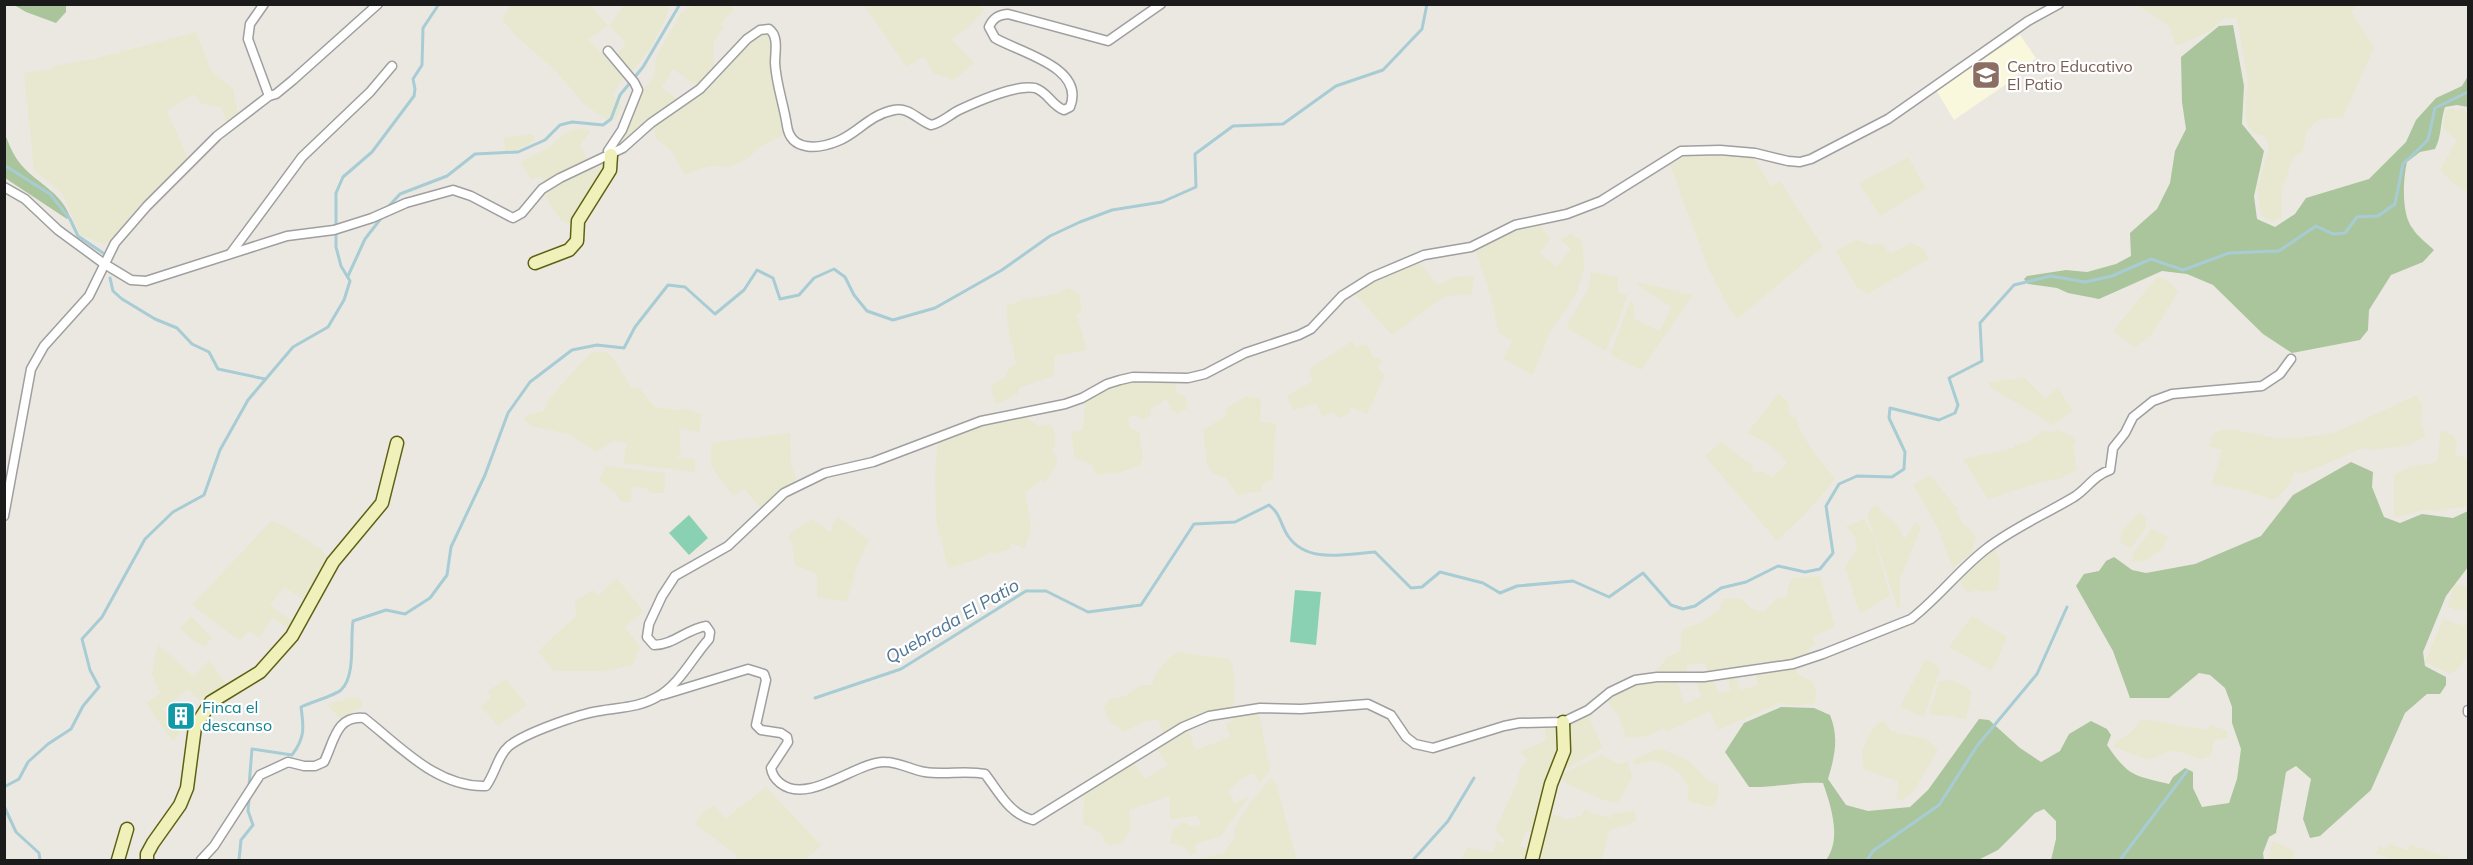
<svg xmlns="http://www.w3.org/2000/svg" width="2473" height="865" viewBox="0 0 2473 865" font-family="Mulish,sans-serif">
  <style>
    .education { fill: #faf8dc }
    .farmland { fill: #e7e8cf }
    .forest { fill: #aac59b }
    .pitch { fill: #89d1b2 }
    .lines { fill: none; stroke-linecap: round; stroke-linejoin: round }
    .stream { stroke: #a7ccd4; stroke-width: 3 }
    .street-casing { stroke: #9f9f9f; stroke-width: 11 }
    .secondary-casing { stroke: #5d6212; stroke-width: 15 }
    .street { stroke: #fff; stroke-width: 8 }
    .secondary { stroke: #f0f0bb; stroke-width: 12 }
    .labels { text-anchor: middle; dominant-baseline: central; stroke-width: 4.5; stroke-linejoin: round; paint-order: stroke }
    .education-label { font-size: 16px; fill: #785e54; stroke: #fff; text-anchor: start }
    .culture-label { font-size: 16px; fill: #0d838f; stroke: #fff; text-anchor: start }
    .water-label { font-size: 18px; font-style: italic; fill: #517796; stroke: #fff }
  </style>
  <rect width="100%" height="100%" fill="#ebe8e2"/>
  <polygon class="education" points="2020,35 2036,58 2008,83 1954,120 1936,90"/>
  <g class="farmland">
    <polygon points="511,5 590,5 608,26 588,39 624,76 613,94 620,103 621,109 615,120 610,121 604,118 584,104 555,70 515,35 502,19"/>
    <polygon points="624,5 669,5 664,22 649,51 631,72 616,56 626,43 609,26"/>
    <polygon points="693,5 730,5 734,9 721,24 724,28 714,41 714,69 697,86 673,69 662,87 679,101 613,152 632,119 643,89 654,77 656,57 681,13"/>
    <polygon points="864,5 978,5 985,9 968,28 951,38 974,63 954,80 933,73 924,56 906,67"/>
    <polygon points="2137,5 2357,5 2351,11 2374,48 2343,117 2319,120 2307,130 2303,151 2293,158 2282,189 2282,218 2272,222 2261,215 2257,187 2269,149 2265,136 2254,133 2248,126 2245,114 2248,82 2237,18 2224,18 2208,32 2180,45 2176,45 2169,26"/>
    <polygon points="196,32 211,71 233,89 238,112 227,123 221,107 202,104 193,94 167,111 188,158 106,245 80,235 62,193 34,170 24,73 53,69 53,66 94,59"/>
    <polygon points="765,33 772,38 782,136 761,146 748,158 730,167 709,166 685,175 671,151 656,138 653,127 657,122 686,104 702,90 742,47 759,34"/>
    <polygon points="2453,108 2456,110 2462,109 2468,114 2468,192 2455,185 2440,170 2457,140 2443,128 2446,110"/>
    <polygon points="581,128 591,131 580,145 588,160 545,182 541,177 531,179 520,162 546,149 567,132"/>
    <polygon points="533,134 534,141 516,150 505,151 504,137"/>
    <polygon points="1689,154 1753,157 1771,186 1780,181 1823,247 1737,319 1727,305 1709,270 1670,165"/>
    <polygon points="1908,157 1926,188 1880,216 1859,183"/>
    <polygon points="604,164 603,170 570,224 563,222 552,208 545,194 580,173"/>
    <polygon points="1541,225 1550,240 1540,253 1556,267 1571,249 1560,239 1573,233 1575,238 1580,237 1583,248 1584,268 1578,289 1570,304 1551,330 1533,375 1504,359 1512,341 1498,332 1490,294 1476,251 1502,235"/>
    <polygon points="1857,240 1870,245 1882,243 1890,254 1910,243 1922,247 1929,259 1867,294 1857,287 1835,251"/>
    <polygon points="1419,263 1438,285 1454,277 1474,276 1471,295 1447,296 1441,299 1392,335 1355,294 1375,281"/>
    <polygon points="1591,272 1618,277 1618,293 1627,295 1616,329 1605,351 1569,329 1568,324 1588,288"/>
    <polygon points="2157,277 2170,282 2178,292 2152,334 2135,348 2113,331"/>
    <polygon points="1638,282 1693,295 1641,370 1612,356 1611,353 1630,301 1632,301 1635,315 1633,318 1660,331 1671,307 1639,286"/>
    <polygon points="1067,288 1079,293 1082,310 1077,315 1087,350 1055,356 1053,376 1019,388 1018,394 996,404 990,386 1005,377 1008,370 1016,363 1007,322 1007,306 1022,300 1055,294"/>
    <polygon points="1352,341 1356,347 1367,344 1371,354 1375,359 1378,357 1382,361 1377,367 1385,375 1367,414 1350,407 1350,413 1339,418 1333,413 1322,416 1316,403 1293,410 1287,395 1310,383 1313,380 1309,371 1311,368"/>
    <polygon points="594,352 607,352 614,359 632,388 640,389 655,407 677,410 684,408 701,414 700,432 679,428 681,452 677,458 695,459 695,472 623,463 627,443 613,441 597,452 568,434 532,426 524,420 527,415 544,411 548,400 589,354"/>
    <polygon points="2025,378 2045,398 2058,388 2073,411 2051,425 2034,413 1993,389 1987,382"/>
    <polygon points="1135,381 1175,381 1177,393 1185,396 1188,408 1178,414 1170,409 1171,406 1166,399 1151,409 1150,415 1144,420 1134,415 1128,418 1130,429 1139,432 1143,458 1140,466 1118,473 1095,474 1092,464 1075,459 1071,432 1083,430 1085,399 1123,382"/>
    <polygon points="1779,393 1789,403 1788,411 1792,418 1795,416 1802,434 1813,451 1835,479 1809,510 1777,541 1705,456 1721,442 1753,466 1752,469 1755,473 1762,471 1772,477 1785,466 1786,462 1779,453 1764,441 1747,433"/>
    <polygon points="2417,395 2422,406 2421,424 2426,436 2409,445 2375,450 2363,448 2304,473 2294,472 2290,484 2275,500 2249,492 2212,484 2222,450 2209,446 2213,434 2220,430 2236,430 2274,438 2297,438 2334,433"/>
    <polygon points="1246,396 1261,399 1260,421 1276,424 1273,478 1262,485 1262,491 1237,495 1226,478 1213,473 1207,465 1203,430 1227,415 1224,410"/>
    <polygon points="1024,416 1039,426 1051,424 1055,433 1055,445 1052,450 1057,458 1057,464 1045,483 1042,480 1025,493 1031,527 1025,549 1011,543 1010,549 996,553 991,552 978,559 948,568 936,520 935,474 938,441 971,427"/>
    <polygon points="2057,429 2075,438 2076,443 2073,445 2077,470 2064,476 2063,478 2037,483 1988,499 1963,459 2014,448 2015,445 2025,442 2027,443 2042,431 2054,432"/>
    <polygon points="2441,430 2453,435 2457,442 2455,455 2468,458 2468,506 2436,511 2421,510 2403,516 2394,517 2394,474 2411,467 2437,462"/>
    <polygon points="790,433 791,461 796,479 760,507 744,489 733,496 711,467 711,443"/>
    <polygon points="605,466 666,473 664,493 651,493 646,488 632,487 630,502 621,502 616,493 599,481"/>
    <polygon points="1930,475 1958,509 1956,511 1964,525 1969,527 1976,537 1972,553 1953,568 1937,526 1913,485"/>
    <polygon points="1875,505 1899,527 1903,538 1905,538 1916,522 1921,527 1900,579 1900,608 1897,607 1867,514"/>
    <polygon points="2140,512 2146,519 2146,527 2131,548 2120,542 2122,530"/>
    <polygon points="837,516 869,540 857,566 847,602 817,597 817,574 795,565 792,543 788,538 792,532 812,519 830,532"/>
    <polygon points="1864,519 1873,535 1890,596 1860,614 1845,567 1857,550 1855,537 1846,526"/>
    <polygon points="271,521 283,525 321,549 329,560 309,603 284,587 270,605 296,624 292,631 272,618 259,638 249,631 240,641 192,605"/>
    <polygon points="2152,529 2168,537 2163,548 2145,561 2132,562 2133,553"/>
    <polygon points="1993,548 1998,555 2000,565 1998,590 1984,592 1976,590 1967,594 1959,578"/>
    <polygon points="1820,576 1835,627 1812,637 1816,645 1810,647 1808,655 1784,662 1707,673 1705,663 1687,665 1686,675 1655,673 1668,656 1681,651 1681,634 1684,628 1699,624 1720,609 1723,599 1741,598 1751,608 1763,612 1776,599 1787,597 1788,587 1793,578"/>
    <polygon points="617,578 643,611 625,627 640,647 633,665 604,671 555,671 551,668 538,651 576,616 575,601 593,590 598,596"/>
    <polygon points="2454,584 2468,586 2468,611 2460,609 2457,611 2448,606"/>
    <polygon points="191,616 212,638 205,646 196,643 180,628"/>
    <polygon points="1972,616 2007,637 1992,671 1949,647"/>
    <polygon points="2468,616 2468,654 2460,667 2450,674 2425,662 2443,619 2465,626"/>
    <polygon points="159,645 193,676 209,660 228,686 203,704 188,689 163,709 180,733 173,742 146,703 160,693 152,674 156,650"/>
    <polygon points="1177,652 1229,659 1232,663 1235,682 1234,703 1232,708 1215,711 1164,736 1158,719 1143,722 1124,732 1109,721 1104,708 1109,699 1125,696 1141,685 1152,685 1155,675 1166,661"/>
    <polygon points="1927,659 1940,669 1924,717 1900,707 1924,661"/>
    <polygon points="1794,667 1798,674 1813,682 1816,691 1815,703 1797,706 1780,703 1718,730 1710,711 1666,732 1663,728 1649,736 1626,738 1620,719 1606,699 1623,688 1636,684 1658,680 1677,681 1684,704 1701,697 1696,681 1714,679 1718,693 1731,690 1728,678 1737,676 1740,690 1758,685 1755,672"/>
    <polygon points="506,679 527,705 498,726 481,707 491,698 488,691"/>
    <polygon points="1953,680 1972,691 1966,720 1953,716 1929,715 1939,681"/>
    <polygon points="355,697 363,701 362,706 340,719 327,704"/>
    <polygon points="1255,712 1259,714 1270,769 1268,774 1260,783 1254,773 1243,778 1228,791 1235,804 1249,796 1221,836 1195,844 1196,853 1190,856 1185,847 1170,843 1173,829 1183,822 1194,827 1202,826 1197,816 1170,819 1170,796 1129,810 1131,829 1122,843 1110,845 1105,843 1102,834 1090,826 1083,825 1084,794 1096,786 1133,762 1145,779 1168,765 1157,749 1173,738 1188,730 1196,750 1230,737 1226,723 1232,721 1231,716"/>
    <polygon points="1587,713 1603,748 1563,770 1566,724"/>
    <polygon points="2142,719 2208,730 2210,725 2228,731 2227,738 2214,740 2211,756 2201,759 2177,751 2170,751 2149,760 2113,747 2116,742 2130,733"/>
    <polygon points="1884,721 1891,731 1926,739 1938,750 1913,792 1903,800 1898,800 1896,796 1899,787 1897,781 1863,769 1862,752 1870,733 1878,723"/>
    <polygon points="1559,726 1562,746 1538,807 1535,834 1526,831 1520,846 1532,851 1529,860 1460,860 1467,848 1491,852 1494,851 1496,840 1503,843 1505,840 1495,830 1517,783 1521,766 1526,761 1526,757 1519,752 1546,741 1545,727"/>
    <polygon points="1659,748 1690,761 1706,779 1718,785 1719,795 1714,805 1708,807 1687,800 1689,787 1678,772 1667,765 1654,761 1634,765 1633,760"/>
    <polygon points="1602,755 1619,764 1628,762 1632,777 1618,803 1609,802 1570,786 1561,778 1562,774"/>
    <polygon points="1271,778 1276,783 1297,860 1197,860 1224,853 1225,850 1235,838 1234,829 1249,804"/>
    <polygon points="766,787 820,844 821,846 805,860 735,860 738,856 695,824 702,813 714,805 725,819"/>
    <polygon points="1584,810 1610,818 1611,814 1635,811 1636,822 1609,830 1602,860 1534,860 1547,813 1567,819 1581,816"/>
    <polygon points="2272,841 2295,851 2292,860 2268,860"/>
    <polygon points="2388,844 2408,850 2410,845 2451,858 2450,860 2396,860 2376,854 2379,846 2387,849"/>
  </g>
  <g class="forest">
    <polygon points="14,5 66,5 66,12 56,23 26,12"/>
    <path d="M2233,25L2244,86L2242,124L2264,151L2254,196L2257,219L2275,227L2295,214L2306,198L2369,179L2406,142L2416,120L2436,98L2462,86L2468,76V107L2457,105L2445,107C2440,122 2442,135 2435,149L2420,152L2407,162C2403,179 2401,215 2413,229C2418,237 2427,243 2434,250L2423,262L2391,275L2369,310L2368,330L2360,340L2292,353L2263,334L2213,285L2187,274L2162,271L2099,299L2068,293L2057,288L2028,284L2024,279L2027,276L2066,270L2087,272L2116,264L2131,256L2130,233L2157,209L2170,183L2175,151L2186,129L2182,102L2181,57L2219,26Z"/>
    <path d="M4,131C9,145 14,158 25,169C41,185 62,194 70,217L67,219L5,178Z"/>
    <path d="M2351,462L2373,472L2372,487L2384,517L2400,523L2422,514L2453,518L2468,511V567L2446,596L2423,652L2425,666L2446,677V685L2440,694H2427L2405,713L2371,790L2320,836L2310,838L2303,819L2311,779L2296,766L2286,772L2276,833L2269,837L2263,853L2264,860H2051L2056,839V821L2044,809L2035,813L1998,850L1978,860H1826C1842,839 1831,806 1823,783C1796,781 1775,788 1749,787L1725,752L1744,723L1781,707L1814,708L1830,715C1839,737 1835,756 1828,779L1846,805L1868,811L1910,807L1928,790L1979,719L1989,720L2020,748L2041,762L2060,751L2069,734L2091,721L2107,729L2111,735L2107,745C2129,777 2133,775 2169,784L2173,777L2185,768L2193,772V788L2202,807L2229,803L2237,779L2241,749L2232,723V707L2225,688L2210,675L2199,673L2169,698H2130L2113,651L2076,586L2084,574L2099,571L2106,561L2114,557L2132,570L2146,573L2195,564L2261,536L2293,495Z"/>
  </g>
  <g class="pitch">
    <polygon points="689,515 708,538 689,555 669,533"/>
    <polygon points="1295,590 1321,592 1316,645 1290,642"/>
  </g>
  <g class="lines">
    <g class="stream">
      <polyline points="4,165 50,194 70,219 78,236 103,253"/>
      <polyline points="387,208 400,194 447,176 475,154 518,152 545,140 560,125 572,122 603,125 611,119 620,95 643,67 680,4"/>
      <polyline points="348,276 365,239 382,217"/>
      <polyline points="110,278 113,291 122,299 155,319 177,328 192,344 209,352 218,369 265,379"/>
      <path d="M815,698L901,669L1026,591H1046L1088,612L1141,605L1194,524L1235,522L1269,505C1281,514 1280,524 1288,536C1307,564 1345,554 1375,552L1411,588L1422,587L1440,572L1483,583L1500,593L1517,586L1573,581L1609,597L1643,573L1671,605L1683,609L1695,606L1721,588L1746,582L1778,566L1805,572L1820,569L1833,553L1826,506L1839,484L1857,476L1892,477L1904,469L1905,452L1889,418L1890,408L1939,420L1955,413L1958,405L1949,378L1982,361L1980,323L2014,285L2051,276L2085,282L2112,276L2151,259L2183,270L2229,253L2279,251L2316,226L2333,234L2345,233L2357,217L2378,216L2395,204L2403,164L2428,140L2435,108L2468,92"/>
      <path d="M249,786L252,749L292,755C305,738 304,728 301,707C311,702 334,696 341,690C356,676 350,640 353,621L386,610L405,614L430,598L447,575L451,547L485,475L508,413L530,382L572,350L597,345L624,348L635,327L668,285L685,287L715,314L744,290L757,270L773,278L780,299L799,295L814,278L834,269L845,277L854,295L867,311L893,320L935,308L1002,270L1050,236L1080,222L1112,210L1162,202L1196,187L1195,154L1233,126L1283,124L1336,86L1383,70L1422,29L1427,4"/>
      <polyline points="4,787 19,779 28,762 48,744 71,729 83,706 99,687 90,670 82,639 102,617 145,539 173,512 204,495 220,450 248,400 293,347 328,327 344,300 350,281 341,266 336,247 336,193 343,177 372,152 414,96 415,89 413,79 422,65 423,28 439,4"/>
      <polyline points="4,806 16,832 39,853 40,860"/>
      <polyline points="239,860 241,840 253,825 248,811 249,799"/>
      <polyline points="1413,860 1448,821 1474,778"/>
      <polyline points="1867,860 1873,851 1939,805 1977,746 2037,674 2067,607"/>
      <polyline points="2120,860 2187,771"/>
    </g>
    <g class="street-casing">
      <g id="street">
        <polyline points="264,4 250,24 248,39 269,96"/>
        <polyline points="608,51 634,82 638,90 622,130 608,151 611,155"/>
        <path d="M4,187L25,199L58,230L103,263L131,280L146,281L287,236L334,230L372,218L406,203L453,190L471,196L513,218L522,213L542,189L560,178L623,148L651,123L700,89L747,39L760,30L769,29C779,36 775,52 775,63C776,84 784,105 787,126C791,152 819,149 838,141C858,133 869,115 894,110C909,107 918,120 931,125C942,123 949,115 959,110C976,102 1017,84 1035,88C1048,92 1051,105 1064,110L1070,107C1086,67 1018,52 995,38L989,27C993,18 998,15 1008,14L1108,41L1161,4"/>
        <polyline points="231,253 302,157 370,92 392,66"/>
        <polyline points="4,516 31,369 44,346 89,296 115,243 147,206 217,136 269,96 276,94 293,80 378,4"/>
        <path d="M663,695L748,669L764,674L766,680L756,725L761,730L781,733L787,737L788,742L771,768C772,775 775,779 780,783C808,806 857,761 885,762C899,762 912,770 925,772C945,775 966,770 985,774C999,792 1009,814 1033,820L1183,727L1209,716L1260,708L1301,709L1368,704L1391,715L1406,737L1415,744L1433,748L1504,726L1519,723L1563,722L1588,710L1610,692L1635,680L1657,677H1704L1793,664L1823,654L1911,619C1938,598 1959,570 1986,549C2013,528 2044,515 2074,497C2088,488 2093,476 2110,470L2113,448L2125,433L2133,417L2153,401L2172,394L2262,386L2280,374L2291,359"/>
        <polyline points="2468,710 2468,712"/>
        <path d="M201,860L214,846L260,775L288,762L304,766H315L324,762C334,742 336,715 364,718C400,746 437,788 486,786C495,774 498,755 509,746C525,733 579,714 599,711C620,707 638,708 657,697C680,684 692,658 709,639L710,632L706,626C687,629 673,645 654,645L647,637L649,624L662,596L675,576L728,546L784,493L825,473L873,462L981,421L1065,404L1082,398L1107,384L1120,380L1133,377L1188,378L1205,374L1245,353L1299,335L1311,329L1342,296L1372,277L1424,255L1471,247L1515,225L1567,214L1601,201L1681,151L1720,150L1755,153L1788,161L1800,162L1811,159L1888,119L2028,21L2059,4"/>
      </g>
    </g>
    <g class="secondary-casing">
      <g id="secondary">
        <polyline points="535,263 569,250 577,241 578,221 610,170 611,155"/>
        <polyline points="118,860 127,829"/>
        <polyline points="147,860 147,854 153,843 180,805 187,788 195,727 211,702 260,672 292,636 333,562 382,503 397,443"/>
        <polyline points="1532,860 1551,784 1564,751 1563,722"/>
      </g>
    </g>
    <use href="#street" class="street"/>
    <use href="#secondary" class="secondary"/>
  </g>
  <defs>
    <g id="school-square" transform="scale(1.5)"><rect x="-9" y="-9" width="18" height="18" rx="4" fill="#8d6e63" stroke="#fff"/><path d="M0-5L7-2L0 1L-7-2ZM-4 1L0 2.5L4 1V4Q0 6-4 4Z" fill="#fff"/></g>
    <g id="building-square" transform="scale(1.5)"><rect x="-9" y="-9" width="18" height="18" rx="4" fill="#0f9aa8" stroke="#fff"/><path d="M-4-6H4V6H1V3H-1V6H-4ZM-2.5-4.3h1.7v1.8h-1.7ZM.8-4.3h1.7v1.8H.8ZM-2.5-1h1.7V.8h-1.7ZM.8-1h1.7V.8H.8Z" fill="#fff"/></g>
  </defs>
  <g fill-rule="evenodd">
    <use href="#school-square" x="1986" y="75"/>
    <use href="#building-square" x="181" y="716"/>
  </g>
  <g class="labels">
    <g class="education-label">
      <text x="2007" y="66">Centro Educativo<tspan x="2007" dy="18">El Patio</tspan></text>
    </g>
    <g class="culture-label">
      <text x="202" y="707">Finca el<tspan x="202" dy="18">descanso</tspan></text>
    </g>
    <g class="water-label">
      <text transform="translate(952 621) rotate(-30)">Quebrada El Patio</text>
    </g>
  </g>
  <rect width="2473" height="865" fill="none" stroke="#1b1b1b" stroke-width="12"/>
</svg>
